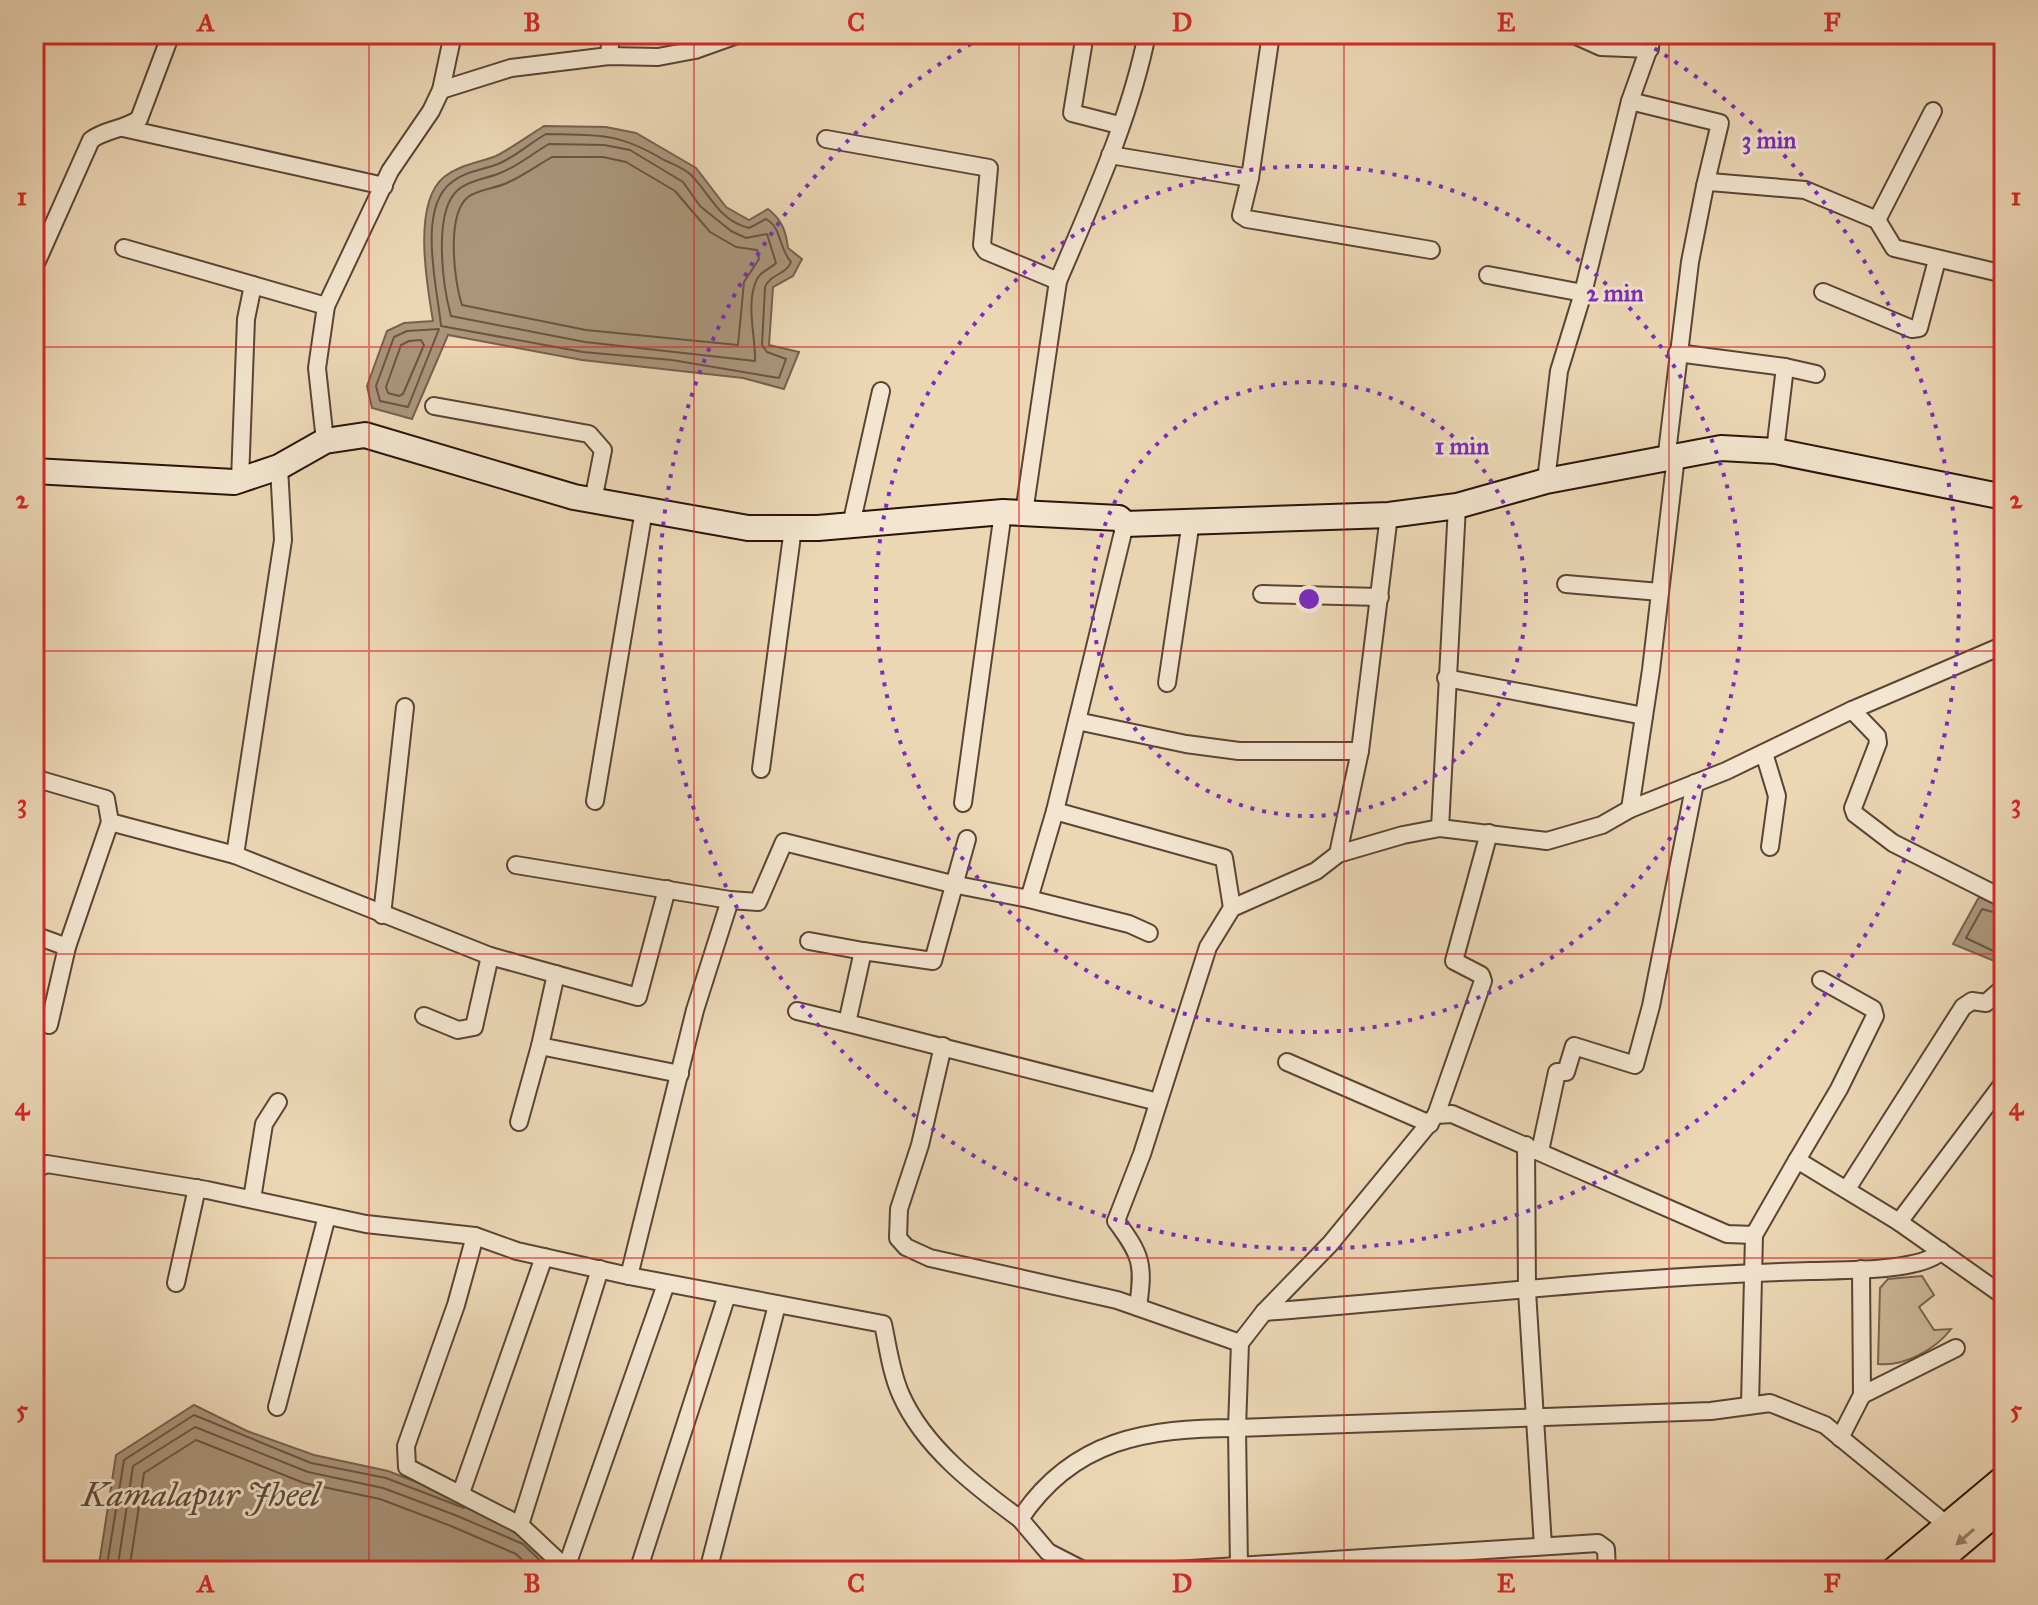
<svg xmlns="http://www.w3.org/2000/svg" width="2038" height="1605" viewBox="0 0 2038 1605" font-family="'IM FELL Great Primer',serif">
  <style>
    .green { fill: #cbb698; stroke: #7a6551; stroke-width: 2 }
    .water { fill: #aa957b; stroke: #77614e; stroke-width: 2 }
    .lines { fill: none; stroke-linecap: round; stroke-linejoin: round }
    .shore { stroke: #6a5442; stroke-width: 2 }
    .street-casing { stroke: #5a4535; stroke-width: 20 }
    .secondary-casing { stroke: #2a140a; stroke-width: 28 }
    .primary-casing { stroke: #2a140a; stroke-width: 30 }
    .street { stroke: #f3e5cf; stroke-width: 16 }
    .secondary { stroke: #f3e5cf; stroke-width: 24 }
    .primary { stroke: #ecd7b5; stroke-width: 26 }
    .oneway { fill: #957f68 }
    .grid { fill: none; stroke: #d62828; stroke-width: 2; stroke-opacity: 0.55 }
    .ring { fill: none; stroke: #7b2cbf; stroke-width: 4; stroke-dasharray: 4 8 }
    .labels { text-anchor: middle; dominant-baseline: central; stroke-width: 6; stroke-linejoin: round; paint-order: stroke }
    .water-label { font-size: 34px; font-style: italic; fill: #5d4837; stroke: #f3e5cf }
    .centre { fill: #7b2cbf; stroke: #f3e5cf; stroke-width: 4 }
    .ring-label { font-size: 24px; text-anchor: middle; font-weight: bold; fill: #7b2cbf; stroke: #f3e5cf; stroke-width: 6; stroke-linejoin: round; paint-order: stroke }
    .neatline { fill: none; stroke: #d62828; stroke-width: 3 }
    .grid-label { font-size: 26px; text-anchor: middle; font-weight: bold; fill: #d62828 }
  </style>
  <rect width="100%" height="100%" fill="#ecd7b5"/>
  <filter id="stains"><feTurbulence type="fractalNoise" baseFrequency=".0025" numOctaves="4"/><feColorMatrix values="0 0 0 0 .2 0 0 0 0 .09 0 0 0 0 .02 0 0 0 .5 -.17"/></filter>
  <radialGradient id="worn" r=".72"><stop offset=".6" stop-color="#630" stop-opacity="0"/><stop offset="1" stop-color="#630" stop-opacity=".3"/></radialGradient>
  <path class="green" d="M1922,1276L1934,1295L1919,1307L1934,1330L1951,1329C1936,1349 1904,1367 1878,1364L1880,1288L1888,1279Z"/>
  <g class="water">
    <path d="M544,126L606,127L636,133L696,168L726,207L749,220L768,209C782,220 786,231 788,248L802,259L793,276L773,287L769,345L799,352L784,389L743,378L582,360L448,335L412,419L372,408L367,386L387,331L404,323L433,321C427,285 412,203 444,177C461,164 478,163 496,156C512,148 528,136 544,126Z"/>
    <polygon points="1979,897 2004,908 2004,965 1953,944"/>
    <polygon points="194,1405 247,1431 314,1455 388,1471 534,1528 576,1571 98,1571 116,1455"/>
  </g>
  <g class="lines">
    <g class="shore">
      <path d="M546,134C599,135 617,132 664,160C673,164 684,168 691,175C711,195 719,221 749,228L766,219C782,228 778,247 791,262C786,275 770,274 765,287L762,345L767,352L786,359L779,378L672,360L583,352L441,326C438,291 416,208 452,182C466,171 482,170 498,164C515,157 530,143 546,134Z"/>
      <path d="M549,144L604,145L630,150L683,182L700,206L731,231L746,238L767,234L776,263C770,269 761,271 757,279C745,303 756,338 755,361L585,342L451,316C443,287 432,210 459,189C472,179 486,179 500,173C517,167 533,153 549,144Z"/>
      <path d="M552,157H603L626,162L675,191L710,232L736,247L757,250L759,259L744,282L738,345L586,330L462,305C454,281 446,215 468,197C480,188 496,189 509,182C524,175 538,165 552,157Z"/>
      <polygon points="439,329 408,407 380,401 376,386 394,337 407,331"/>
      <polygon points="409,341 421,340 424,345 403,394 399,396 388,393 386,387 401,345"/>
      <polyline points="2004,915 1982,909 1966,938 2004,956"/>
      <polyline points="106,1571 124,1460 194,1415 311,1463 386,1478 464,1508"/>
      <polyline points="117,1571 133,1466 195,1427 308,1472 383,1488 455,1515 523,1544 551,1571"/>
      <polyline points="129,1571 144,1473 196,1440 304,1483 380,1499 451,1526 516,1554 534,1571"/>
    </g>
    <g class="street-casing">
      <g id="street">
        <polyline points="1085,34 1072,113 1119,125"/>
        <polyline points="1572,34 1601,47 1650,49"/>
        <polyline points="609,56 611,34"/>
        <polyline points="441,90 511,68 609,56 658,57 695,50 740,34"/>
        <polyline points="1630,101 1720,123 1705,186"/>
        <polyline points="123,128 384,186"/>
        <polyline points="826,139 989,168 982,245 986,251 1058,281 1024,513"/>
        <polyline points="1110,155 1250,178 1271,34"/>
        <polyline points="1250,178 1241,215 1247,219 1431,250"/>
        <polyline points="1877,220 1933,111"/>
        <polyline points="124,248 326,306"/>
        <path d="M34,268L91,140C106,129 123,130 139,119L171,34"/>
        <polyline points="1488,275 1583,293"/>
        <path d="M1058,281C1092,201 1130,119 1147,34"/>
        <polyline points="1823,292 1912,329 1919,328 1937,260"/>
        <polyline points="1677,353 1785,367 1775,451"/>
        <polyline points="1785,367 1816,374"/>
        <polyline points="434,406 589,434 603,450 593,501"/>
        <polyline points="325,441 317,368 326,306 390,171 431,111 441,90 453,34"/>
        <polyline points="1666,461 1690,262 1705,186 1710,182 1805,190 1877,220 1894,248 2004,274"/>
        <polyline points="279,467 283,540 235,855 490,956 638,997 667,889"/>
        <polyline points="240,480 246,319 253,285"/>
        <polyline points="1546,481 1559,371 1583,293 1630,101 1654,34"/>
        <polyline points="851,525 881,391"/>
        <polyline points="1566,584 1660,592"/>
        <polyline points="1262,594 1380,597"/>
        <polyline points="1446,678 1644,716"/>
        <polyline points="1167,683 1191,521"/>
        <polyline points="1852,710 1877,736 1878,743 1853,808 1855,814 1893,843 2004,899"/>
        <polyline points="1077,721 1186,744 1239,751 1360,751"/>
        <polyline points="1764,753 1777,796 1770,847"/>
        <polyline points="761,769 793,528"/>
        <polyline points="34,778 106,799 110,822 235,855"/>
        <polyline points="595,801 644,510"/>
        <polyline points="963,803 1003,512"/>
        <polyline points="1630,809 1651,670 1676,456"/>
        <polyline points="1055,811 1224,858 1232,908"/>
        <polyline points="1440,828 1457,506"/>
        <polyline points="1338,854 1360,751 1389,515"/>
        <polyline points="516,865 730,900"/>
        <polyline points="1029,899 1129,924 1149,933"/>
        <polyline points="382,915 405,707"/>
        <polyline points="34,935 67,947 110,822"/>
        <polyline points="809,941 863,951"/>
        <polyline points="556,974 540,1046 680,1074"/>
        <polyline points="797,1011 847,1023 863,951 933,961 967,839"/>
        <polyline points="424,1016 458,1030 474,1027 490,956"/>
        <polyline points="847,1023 1158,1102"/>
        <polyline points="49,1025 67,947"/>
        <polyline points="943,1046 920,1145 899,1209 898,1238 906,1247 930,1258 1117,1300 1240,1343"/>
        <polyline points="1287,1062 1430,1124"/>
        <polyline points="1436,1115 1483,981 1481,975 1454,961 1489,833"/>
        <polyline points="519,1122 540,1046"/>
        <polyline points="1526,1145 1527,1291 1543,1546"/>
        <polyline points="1540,1151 1557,1072 1566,1072 1574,1046 1635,1065 1651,1006 1695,783"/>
        <polyline points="1797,1160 1839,1089 1875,1016 1873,1009 1821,980"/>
        <path d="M34,1170L47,1164L207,1190L366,1224L475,1236L517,1251L629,1276L883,1324C888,1347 891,1373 901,1395C924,1447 975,1486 1020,1519"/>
        <polyline points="1847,1189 1963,1007 1972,1001 1986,1003 2004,987"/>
        <polyline points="252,1199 264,1124 278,1102"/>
        <polyline points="1899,1222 2004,1082"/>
        <polyline points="475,1236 456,1305 406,1446 407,1467 520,1525 569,1571"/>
        <polyline points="629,1276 695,1010 730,900 758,902 784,842 952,884 1029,899 1055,811 1125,524"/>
        <polyline points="176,1283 197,1188"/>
        <path d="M1138,1307C1144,1264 1142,1256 1116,1221L1142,1154L1208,947L1232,908L1316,871L1338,854L1403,835L1440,828L1547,841L1602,825L1630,809L1726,771L1852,710L2004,645"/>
        <path d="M1264,1312C1446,1298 1629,1276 1811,1271C1840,1270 1923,1272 1941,1251"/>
        <polyline points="1862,1395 1956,1348"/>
        <polyline points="1750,1405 1754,1235"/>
        <polyline points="277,1407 327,1216"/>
        <polyline points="1840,1438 1862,1395 1861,1269"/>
        <polyline points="461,1493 544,1257"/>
        <polyline points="520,1525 600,1269"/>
        <polyline points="1239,1567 1237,1428 1711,1411 1770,1403 1825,1425 1947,1525"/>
        <polyline points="566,1568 666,1284"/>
        <polyline points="638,1571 727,1295"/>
        <polyline points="708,1571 777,1305"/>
        <path d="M1085,1571L1048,1552L1020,1519C1073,1439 1147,1428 1237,1428L1240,1343L1264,1312L1330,1244L1436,1115L1452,1114L1727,1234L1754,1235L1797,1160L1899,1222L2004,1296"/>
        <polyline points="1160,1571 1598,1543 1606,1549 1607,1571"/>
      </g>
    </g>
    <g class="secondary-casing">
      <polyline id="secondary" points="34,471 234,482 279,467 325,441 365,435 574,497 748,528 818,528 1003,512 1119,518 1125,524 1389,515 1457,506 1546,481 1721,448 1775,451 2004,497"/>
    </g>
    <g class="primary-casing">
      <g id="primary">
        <polyline points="1894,1571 2004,1479"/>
        <polyline points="1926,1571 2004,1505"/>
      </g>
    </g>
    <use href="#street" class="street"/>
    <use href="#secondary" class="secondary"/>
    <use href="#primary" class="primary"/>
  </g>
  <defs><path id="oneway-solid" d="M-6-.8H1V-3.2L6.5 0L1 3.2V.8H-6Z" transform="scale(2)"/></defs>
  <use class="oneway" href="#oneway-solid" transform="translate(1965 1537) rotate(139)"/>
  <path class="grid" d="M369,34V1571M694,34V1571M1019,34V1571M1344,34V1571M1669,34V1571M34,347H2004M34,651H2004M34,954H2004M34,1258H2004"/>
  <g class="ring">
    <circle cx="1309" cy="599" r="217"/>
    <circle cx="1309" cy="599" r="433"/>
    <path d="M1634 36A650 650 0 1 1 984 36"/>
  </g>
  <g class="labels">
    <g class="water-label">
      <text x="201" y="1494">Kamalapur Jheel</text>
    </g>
  </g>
  <circle cx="1309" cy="599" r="12" class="centre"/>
  <g class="ring-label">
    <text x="1769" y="148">3 min</text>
    <text x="1615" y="301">2 min</text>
    <text x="1462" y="454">1 min</text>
  </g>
  <rect width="2038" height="1605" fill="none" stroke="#ecd7b5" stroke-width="88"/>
  <rect x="44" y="44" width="1950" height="1517" class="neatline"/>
  <g class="grid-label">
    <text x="206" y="31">A</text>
    <text x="532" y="31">B</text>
    <text x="856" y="31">C</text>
    <text x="1182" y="31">D</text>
    <text x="1506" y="31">E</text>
    <text x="1832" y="31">F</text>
    <text x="22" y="205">1</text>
    <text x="2016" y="205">1</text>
    <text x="22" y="508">2</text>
    <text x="2016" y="508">2</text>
    <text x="22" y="812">3</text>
    <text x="2016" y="812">3</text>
    <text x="22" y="1115">4</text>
    <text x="2016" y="1115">4</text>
    <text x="22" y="1418">5</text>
    <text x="2016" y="1418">5</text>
    <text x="206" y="1592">A</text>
    <text x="532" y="1592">B</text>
    <text x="856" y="1592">C</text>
    <text x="1182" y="1592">D</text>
    <text x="1506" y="1592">E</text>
    <text x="1832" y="1592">F</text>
  </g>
  <rect width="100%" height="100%" filter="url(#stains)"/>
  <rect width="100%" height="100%" fill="url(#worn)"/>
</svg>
